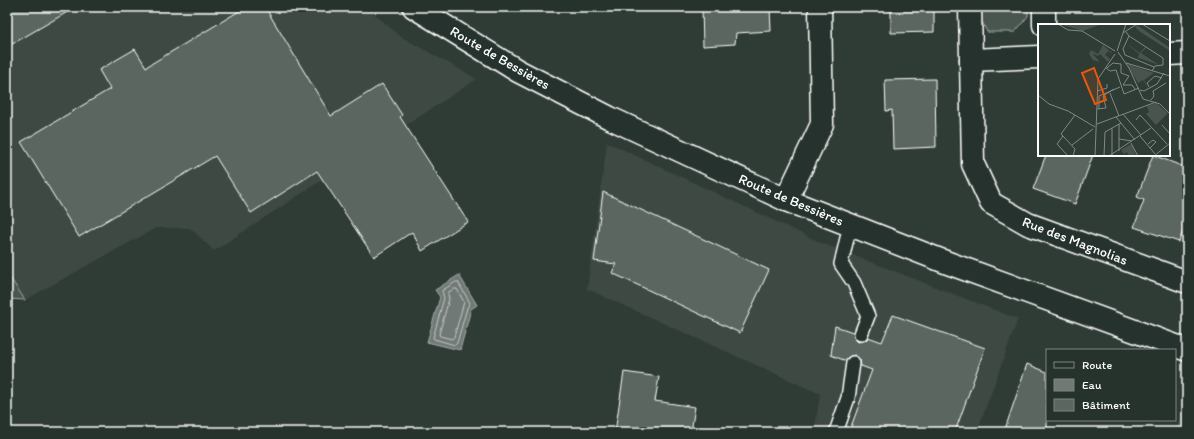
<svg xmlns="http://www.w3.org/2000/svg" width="1194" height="439" viewBox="0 0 1194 439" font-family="Itim,sans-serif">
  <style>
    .built { fill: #3c4842 }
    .green { fill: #4a544f; stroke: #a4aaa7 }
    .water { fill: #707975; stroke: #a9afac }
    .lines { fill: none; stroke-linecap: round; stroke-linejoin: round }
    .shore { stroke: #c6c9c8; stroke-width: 1 }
    .building { fill: #5b6661; stroke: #fff }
    .service-casing { stroke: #fff; stroke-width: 16 }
    .minor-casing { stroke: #fff; stroke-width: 25 }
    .secondary-casing { stroke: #fff; stroke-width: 25 }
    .service { stroke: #26332d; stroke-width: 13 }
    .minor { stroke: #26332d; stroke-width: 22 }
    .secondary { stroke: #26332d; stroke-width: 22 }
    .labels { text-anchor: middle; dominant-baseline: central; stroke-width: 3.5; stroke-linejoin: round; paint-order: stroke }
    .street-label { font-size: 14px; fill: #fff; stroke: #26332d }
    .inset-road { fill: none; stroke: #828986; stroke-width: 1 }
    .view { fill: #e8590c; fill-opacity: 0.15; stroke: #e8590c; stroke-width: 2 }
    .inset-edge { fill: none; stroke: #fff; stroke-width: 2 }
  </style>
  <rect width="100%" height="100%" fill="#2f3b35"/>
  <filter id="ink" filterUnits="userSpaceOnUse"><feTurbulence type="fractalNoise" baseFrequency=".025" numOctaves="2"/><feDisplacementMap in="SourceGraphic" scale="8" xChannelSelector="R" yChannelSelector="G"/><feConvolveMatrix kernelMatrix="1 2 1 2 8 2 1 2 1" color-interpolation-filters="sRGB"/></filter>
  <g filter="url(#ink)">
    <g class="built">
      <polygon points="7,7 367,7 400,36 477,79 214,251 190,228 156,228 25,300 7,273"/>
      <polygon points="607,142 822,243 1018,319 977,432 814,432 820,394 587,289"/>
      <polygon points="1187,397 1187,432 1175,432"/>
    </g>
    <g class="green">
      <polygon points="979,7 1028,7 1028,16 1015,32 987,32 979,15"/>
      <polygon points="7,273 25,300 7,299"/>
    </g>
    <polygon class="water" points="459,275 477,305 471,309 460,350 427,342 440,297 435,290"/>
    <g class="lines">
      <g class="shore">
        <polygon points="456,282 458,282 470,303 467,308 457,343 455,345 434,339 433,338 444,298 442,291"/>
        <polygon points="454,289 457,289 464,302 454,337 452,339 440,336 439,334 449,299 448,293"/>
      </g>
    </g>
    <g class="building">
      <polygon points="7,7 76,7 7,47"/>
      <polygon points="246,7 265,7 331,116 382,84 402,115 400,117 468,222 422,251 412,232 374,257 317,171 251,213 215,156 79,237 21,142 110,89 99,70 135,49 146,67"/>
      <polygon points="702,7 770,7 771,31 736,33 735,44 703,46"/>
      <polygon points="891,7 934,7 934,32 891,33"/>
      <polygon points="935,79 936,147 893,149 892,110 886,111 885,80"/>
      <polygon points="1046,155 1093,155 1075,204 1033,189"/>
      <polygon points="1153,155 1187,168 1187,219 1179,242 1134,227 1144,200 1137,197"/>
      <polygon points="603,192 769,270 740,333 612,273 616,264 594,261"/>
      <polygon points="893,315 985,348 955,432 849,432 872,370 861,366 860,360 855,355 850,356 846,361 831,355 835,326 853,332 855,339 858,342 866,340 868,337 882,342"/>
      <polygon points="1027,364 1047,372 1047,432 1004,432"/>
      <polygon points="624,372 659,377 655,401 695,407 691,432 615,432"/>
    </g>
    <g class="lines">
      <g class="service-casing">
        <g id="service">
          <polyline points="850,225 841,264 854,283 868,316 861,334"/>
          <polyline points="836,432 848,398 853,363"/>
        </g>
      </g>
      <g class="minor-casing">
        <g id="minor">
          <polyline points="970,7 973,164 991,203 1028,224 1187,282"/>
          <polyline points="1044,7 1044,25"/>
          <polyline points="1169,54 1187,53"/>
          <polyline points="971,60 1039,57"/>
          <polyline points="786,200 822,124 820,7"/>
        </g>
      </g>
      <g class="secondary-casing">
        <polyline id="secondary" points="414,7 518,71 610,118 786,200 948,263 1187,350"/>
      </g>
      <use href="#service" class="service"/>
      <use href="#minor" class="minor"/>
      <use href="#secondary" class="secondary"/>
    </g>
  </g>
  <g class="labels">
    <g class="street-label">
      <text transform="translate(500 58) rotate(30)">Route de Bessières</text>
      <text transform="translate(791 200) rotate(23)">Route de Bessières</text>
      <text transform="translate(1075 241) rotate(21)">Rue des Magnolias</text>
    </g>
  </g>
  <g transform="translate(1038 24)">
    <rect width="132" height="132" fill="#2f3b35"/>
    <path d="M21,0H64L45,7ZM99,1L132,24V27L101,7L97,3ZM88,19L102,29L107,23L108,24L103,29L121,41L101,34L99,37L101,30ZM65,21L75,30L70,27L67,31L72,35L70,38L62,30L60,32L54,29L62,38L55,36L51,30L53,26L60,30ZM89,40L116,49L106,56L110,64L105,56L100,59ZM118,79L130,89L118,101L108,90L111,88L109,82ZM93,120L96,125L98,132H91L89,128L86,130L83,126Z" fill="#4a544f"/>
    <path class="inset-road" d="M20,0L30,6L44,7L77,27M104,0L132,17M88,8L91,12L85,25L87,31L116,43M85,9L99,0M91,12L125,34V41L117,42L114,47M79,27L88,0M80,28L91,44L105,75L122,80L132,90M88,39L132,52M68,44L72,47L78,46L86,70L101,64M69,44L75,39L83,40V49L91,52L85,61H94L97,65M111,63L109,59L117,52L124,54M102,66L106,67L119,60L126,49M59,67L69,64V60M72,69L81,92M0,71L11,80L30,87L57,103M113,76L116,72L115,67L128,59M59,85L68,84L65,72L76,65M61,85V72L82,63M85,90L103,111M78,93L97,116M98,96L102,91L129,120M59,100L118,78M124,101L132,110M74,104V131M25,112L19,120L30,132M25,112L23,110L37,91M25,112L37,125L35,132M102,112L117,130M81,115L94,117M93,119L100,132M110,120L115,116L118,118L112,124M34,121L55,105M81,127V100M57,132L60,55L77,30M66,132L67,108L83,99M71,132L113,104M116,132L132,119"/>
    <path class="view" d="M56,44L68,76L57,80L44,49Z"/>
    <rect width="132" height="132" class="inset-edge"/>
  </g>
  <rect width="1194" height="439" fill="none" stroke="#26332d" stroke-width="24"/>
  <rect x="12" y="12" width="1170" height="415" fill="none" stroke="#fff" stroke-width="1.5" filter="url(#ink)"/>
  <rect x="1046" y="349" width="130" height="72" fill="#26332d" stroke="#7d8581"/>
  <rect x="1054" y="362" width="20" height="6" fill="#26332d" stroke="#7d8581"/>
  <text x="1082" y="369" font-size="12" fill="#ffffff">Route</text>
  <rect x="1054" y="379" width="20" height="12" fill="#707975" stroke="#7d8581"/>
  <text x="1082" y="389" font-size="12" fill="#ffffff">Eau</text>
  <rect x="1054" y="399" width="20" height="12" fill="#5b6661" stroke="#7d8581"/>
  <text x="1082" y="409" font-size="12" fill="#ffffff">Bâtiment</text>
</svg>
